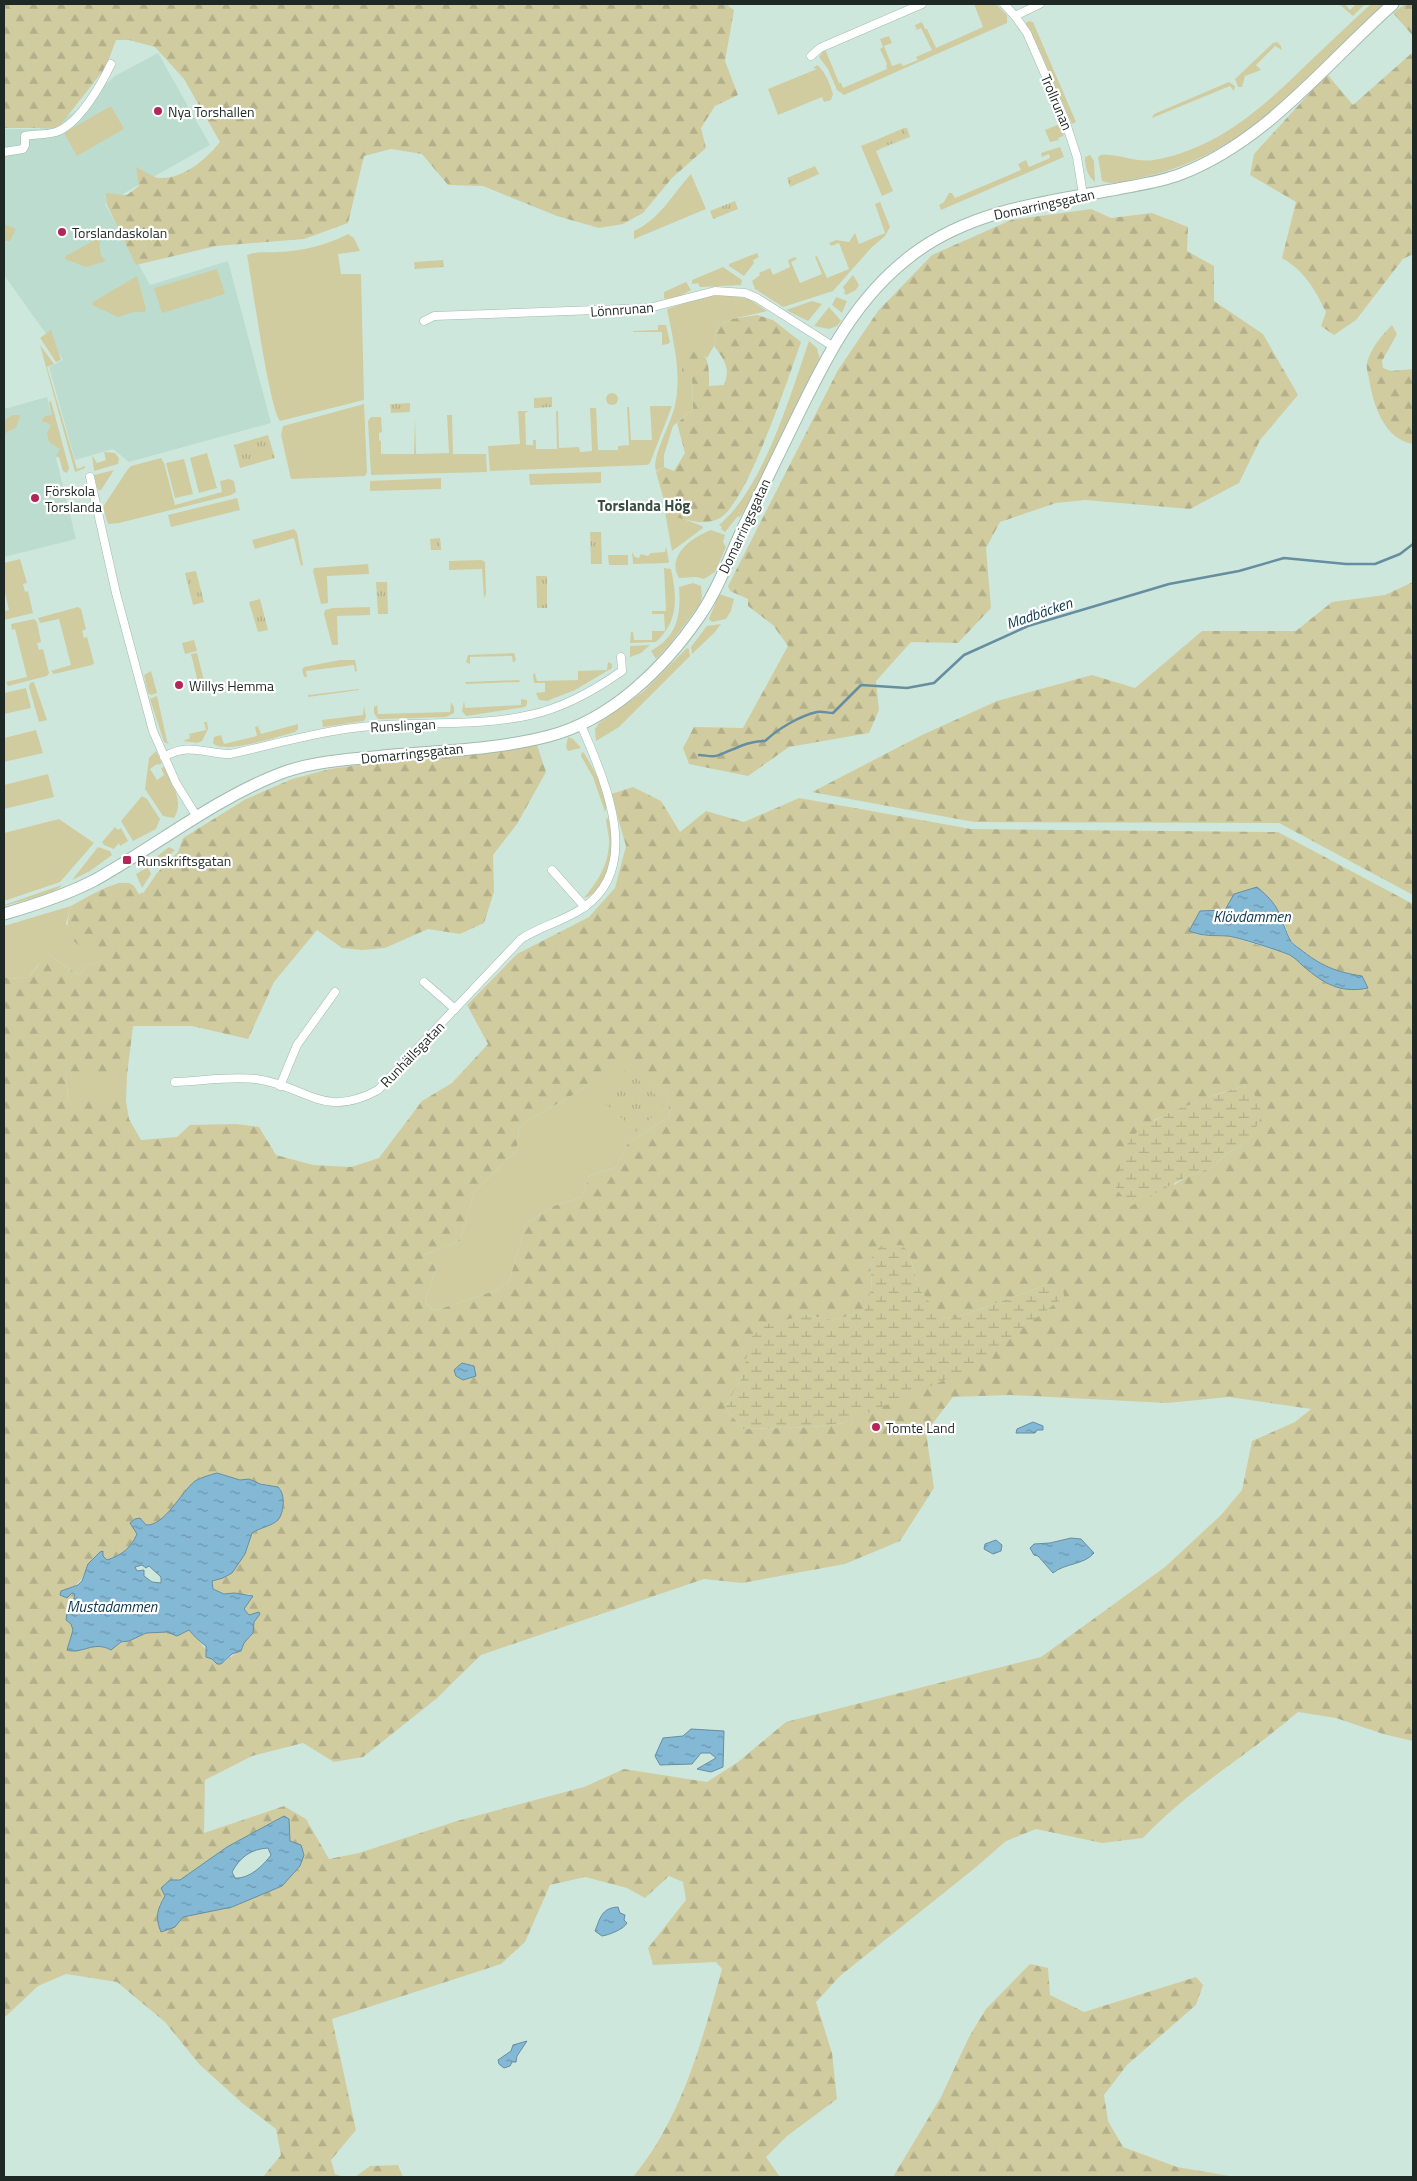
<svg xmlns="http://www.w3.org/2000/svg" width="1417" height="2181" viewBox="0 0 1417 2181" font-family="'Titillium Web',sans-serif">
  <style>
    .built { fill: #bcdccf }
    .green { fill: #d0cca0 }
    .forest { fill: url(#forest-firs); fill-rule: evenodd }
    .wetland { fill: url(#wetland-marsh) }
    .park { fill: url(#park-tufts) }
    .water { fill: url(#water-ripples); stroke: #658ea1; fill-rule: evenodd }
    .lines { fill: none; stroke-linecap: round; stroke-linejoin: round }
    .stream { stroke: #658ea1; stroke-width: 2.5 }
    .street-casing { stroke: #a1baaf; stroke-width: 9 }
    .secondary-casing { stroke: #a1baaf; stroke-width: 13 }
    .street { stroke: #fff; stroke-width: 8 }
    .secondary { stroke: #fff; stroke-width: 11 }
    .poi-dot { fill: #b4265a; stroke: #fff; stroke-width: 2 }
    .labels { text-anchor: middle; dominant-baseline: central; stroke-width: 4.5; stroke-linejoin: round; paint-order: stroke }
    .street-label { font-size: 14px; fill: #1e2824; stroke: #fff }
    .poi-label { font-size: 14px; fill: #1e2824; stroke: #fff; text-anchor: start }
    .neighbourhood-label { font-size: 15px; font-weight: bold; fill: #374c43; stroke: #fff }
    .water-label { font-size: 15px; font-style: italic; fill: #0a384d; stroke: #fff }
  </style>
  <defs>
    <pattern id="forest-firs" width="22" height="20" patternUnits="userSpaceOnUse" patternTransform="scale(1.25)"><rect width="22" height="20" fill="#d0cca0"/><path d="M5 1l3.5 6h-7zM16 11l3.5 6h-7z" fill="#b2af8a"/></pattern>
    <pattern id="wetland-marsh" width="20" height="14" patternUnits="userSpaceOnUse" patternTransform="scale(1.25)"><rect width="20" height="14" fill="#d0cca0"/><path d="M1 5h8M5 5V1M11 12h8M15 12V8" fill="none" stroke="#b2af8a"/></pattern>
    <pattern id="park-tufts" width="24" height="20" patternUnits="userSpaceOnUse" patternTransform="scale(1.25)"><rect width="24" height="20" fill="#d0cca0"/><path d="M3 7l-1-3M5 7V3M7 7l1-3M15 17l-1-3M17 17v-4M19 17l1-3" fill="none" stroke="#b2af8a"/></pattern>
    <pattern id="water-ripples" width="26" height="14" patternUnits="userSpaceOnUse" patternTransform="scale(1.25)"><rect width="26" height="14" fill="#84b9d6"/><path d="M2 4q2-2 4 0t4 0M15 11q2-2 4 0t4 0" fill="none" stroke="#6b96ad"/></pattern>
  </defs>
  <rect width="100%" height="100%" fill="#cee7dc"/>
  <g class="built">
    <polygon points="158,53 210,145 105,204 150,285 228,261 271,423 129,462 113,449 75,460 49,367 63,360 54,345 4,275 4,129 39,129 73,113 115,76"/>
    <polygon points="47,397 63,456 56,458 76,539 4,557 4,409"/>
  </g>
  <g class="green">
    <polygon points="974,4 996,4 1007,15 1007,23 844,95 837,90 828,69 819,57 825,49 839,83 841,83 843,88 887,69 886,66 887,64 880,49 883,47 880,39 889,36 892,43 884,46 892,66 901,63 903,66 918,60 916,57 932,50 921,28 917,30 915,25 922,22 925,29 927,29 936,48 983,27"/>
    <polygon points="1339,4 1345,4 1350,10 1356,4 1365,4 1353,16"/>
    <path d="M1371,4H1384C1309,75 1246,157 1139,178C1129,180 1112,186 1102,181L1098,157L1101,155C1118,153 1136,163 1154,160C1216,149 1260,110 1304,67C1326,46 1348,25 1371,4Z"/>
    <polygon points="1028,21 1033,22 1076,122 1072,124 1035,40 1025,25"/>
    <polygon points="1277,42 1281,46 1282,50 1275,46 1256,65 1261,70 1245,76 1242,87 1238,87 1235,79 1273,43"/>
    <path d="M817,65C825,71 830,84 833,94L831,100L824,102L822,97L778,115L768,89L817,69L813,68Z"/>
    <polygon points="1229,82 1235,86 1234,91 1230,86 1152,118 1154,114"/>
    <polygon points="111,106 124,129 77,156 64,133"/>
    <polygon points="1060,124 1064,131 1063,136 1058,138 1059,140 1050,142 1045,130"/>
    <polygon points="904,128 907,128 910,137 876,151 893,191 882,196 861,146 876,140 880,149 908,137"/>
    <polygon points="1060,147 1064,157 941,210 939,205 944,202 949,193 952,193 955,198 1021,170 1018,164 1026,160 1029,167 1050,158 1049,154 1042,157 1041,153"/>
    <path d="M1090,155L1094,161L1095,182C1087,176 1085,166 1085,157Z"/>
    <path d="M691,174L706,209L634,239V231C660,219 672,195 691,174Z"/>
    <polygon points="880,202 890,227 885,236 872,247 833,291 783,307 755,289 752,281 760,275 759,273 770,268 773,275 790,267 788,260 795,257 797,259 791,262 800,283 822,274 815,257 817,256 827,278 849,269 839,243 831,246 829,243 836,240 849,242 855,233 859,244 885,233 875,204"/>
    <polygon points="4,224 16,229 10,241 4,241"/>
    <path d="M348,234L354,238L360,251L338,254L341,274H361L364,400L280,421C269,407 252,281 247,255C257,251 268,253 279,252C303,251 327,245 348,234Z"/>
    <path d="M100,237C100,246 98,255 106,261L86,267L65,259L66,256Z"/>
    <polygon points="757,253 759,257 753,260 754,263 744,276 729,266 729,264"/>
    <polygon points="723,267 742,280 741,285 702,287 700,287 698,283 692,284 692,280"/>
    <polygon points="217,269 225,294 162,313 154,288"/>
    <polygon points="853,275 859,285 856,290 846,295 844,293 845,291 843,287"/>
    <polygon points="137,276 146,309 145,312 134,312 118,317 92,305 93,302"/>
    <path d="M686,282L691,290C683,294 673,302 664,298V292Z"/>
    <path d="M721,294L749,299L767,311L732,319L717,326L714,346L707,358L700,351L692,378L693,409L673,426L664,455V467L656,471C651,457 672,422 675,405C682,373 673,340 667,309L703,297Z"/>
    <polygon points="836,297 847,301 842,313 832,305"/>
    <polygon points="812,301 822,304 808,321 786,310"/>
    <polygon points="829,307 841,321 837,326 829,329 814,326"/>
    <polygon points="658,325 666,325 670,342 668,344 662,345 662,332 633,332 633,331 658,330"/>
    <polygon points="51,330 61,360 56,362 40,338"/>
    <path d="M809,341L817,348L820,360L755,492L740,517L738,516L725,532L721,529L722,527L719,525C764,487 790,396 809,341Z"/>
    <polygon points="40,345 54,364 47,367 77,469 85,466 85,468 75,472"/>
    <polygon points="51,401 69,468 67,473 63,471 59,457 56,456 60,449 49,442 47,433 51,425 46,422 43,423 42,420 45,416 52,415 49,402"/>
    <polygon points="364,404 367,472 365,476 291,479 281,435 283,426"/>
    <polygon points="650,406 672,406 650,463 647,465 490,471 488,446 520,444 518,411 529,411 525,413 526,445 533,445 533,440 536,440 536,449 557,449 556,411 558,411 559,448 579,447 580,452 592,451 590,408 596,408 598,450 618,450 618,446 629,445 627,407 629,407 631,440 652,440"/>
    <polygon points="12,415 20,415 16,428 8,431 4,435 4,421"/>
    <polygon points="447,415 452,415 453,454 486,454 487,472 371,475 368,421 371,417 381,417 382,432 379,433 379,440 381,441 381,454 414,454 415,417 416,454 449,453"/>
    <polygon points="104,452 115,453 119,458 118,464 94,471 92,455 97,463 106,460"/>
    <polygon points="207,453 217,488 199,493 190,458"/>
    <polygon points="161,458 164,463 175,505 222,492 220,481 229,479 234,481 236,492 231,495 119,523 108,524 103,507 128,469 131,466"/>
    <polygon points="184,459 193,494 175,498 166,463"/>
    <polygon points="114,470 101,490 98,490 94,475"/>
    <polygon points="601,472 601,483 530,485 529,474"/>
    <polygon points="441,478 441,489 370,491 370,481"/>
    <polygon points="237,498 240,510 171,527 168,515"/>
    <polygon points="665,512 702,526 703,528 672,551"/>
    <polygon points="294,529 297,533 303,565 301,566 294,538 255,549 252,540"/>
    <path d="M711,530L725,535L723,542L726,547L715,572L704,579L696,577L679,578C666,556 692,537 711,530Z"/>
    <polygon points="666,546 669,562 667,563 633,564 632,552 635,557 639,558 641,554 648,556 651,553 665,552"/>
    <polygon points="608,555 628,555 628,565 609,565"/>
    <polygon points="20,559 27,583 23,584 25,592 28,591 33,613 4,620 4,611 9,610 4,589 4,563"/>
    <polygon points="481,560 485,562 486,594 484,598 482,569 449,570 449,561"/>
    <polygon points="368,564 369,574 327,576 328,603 321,604 313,571 314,568"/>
    <path d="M664,568L671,569C677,597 679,621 656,642L630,643L631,632H633L634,640H652V631H665L664,614H652V611H666Z"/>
    <path d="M693,583L701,586L702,597L700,604L670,644L656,659L651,651C678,636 681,615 679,587Z"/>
    <polygon points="719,594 734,599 731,611 726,619 712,622 709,619"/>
    <polygon points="78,607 81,609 86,629 82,631 84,638 87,637 94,663 92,665 54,674 51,671 71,665 59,619 40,623 38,618"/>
    <polygon points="370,607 370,615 337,616 338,645 332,645 324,614 325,610 333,608"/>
    <polygon points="34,619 37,622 41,642 37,643 39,650 43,649 49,673 47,676 8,686 6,682 27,677 15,629 12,630 11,624"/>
    <polygon points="721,624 715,632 692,654 691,647 707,626"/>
    <polygon points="194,640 197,651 185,654 182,643"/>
    <polygon points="650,645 641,653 630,657 630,646"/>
    <polygon points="687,648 689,649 690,656 619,727 596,741 595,729 599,723 643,692"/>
    <polygon points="197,653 206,688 206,691 201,694 191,654"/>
    <polygon points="514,653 516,660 513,663 512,656 470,657 470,664 466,662 468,655"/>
    <polygon points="340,660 355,660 357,671 355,672 354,665 306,671 307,677 304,677 302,670 304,667"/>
    <polygon points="608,662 612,664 612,668 575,690 547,701 539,700 536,693 545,692 545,683 534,683 533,675 535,673 537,681 578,680 578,671 607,670"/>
    <polygon points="151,671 157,693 151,695 148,693 144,675"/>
    <polygon points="519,680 520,682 466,684 465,682"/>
    <polygon points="34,682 47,720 39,722 29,687 30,683"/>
    <polygon points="26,688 31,708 4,714 4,693"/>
    <polygon points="359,689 359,690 308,697 308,695"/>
    <polygon points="157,696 167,741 169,744 164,742 150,699"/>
    <polygon points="521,699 527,700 527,704 525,707 473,715 466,716 462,711 464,701 465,708 521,705"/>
    <polygon points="451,702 454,707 454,713 446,717 382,719 378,719 374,713 374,707 377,705 378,714 450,712"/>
    <polygon points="364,706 366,717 364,721 323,727 322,720 363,715"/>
    <polygon points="204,722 207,722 208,729 202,741 197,743 183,741 190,738 189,734 206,730"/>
    <path d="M298,724V729L295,732C281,736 222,755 213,743L214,737L221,735L224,744L257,736L255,727L258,726L261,734Z"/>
    <polygon points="36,730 43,753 4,762 4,738"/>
    <polygon points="568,737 573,739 581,748 568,751 566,747"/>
    <path d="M156,751L162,763L158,765L157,764L150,769L157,780L164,775L161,768L164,767C171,782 185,802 174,818L163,816L145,789L149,758Z"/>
    <path d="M582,752L584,753C591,764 612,800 605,812L593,777L581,756Z"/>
    <polygon points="48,774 54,797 4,809 4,785"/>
    <polygon points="142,796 147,799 160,819 156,829 133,841 121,821"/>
    <path d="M606,818L610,820C611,827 613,834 613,840C613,857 603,895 584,898C599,880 610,862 609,838C608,831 606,824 606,818Z"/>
    <polygon points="59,819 94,843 60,882 4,901 4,833"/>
    <polygon points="115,827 118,830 121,828 128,841 120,846 119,843 114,849 104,845 102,842"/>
    <polygon points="98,847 110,851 112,855 90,871 72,880"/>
    <polygon points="169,847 175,850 154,869 150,862"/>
    <polygon points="148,867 151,874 142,888 136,874"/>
    <path d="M62,885C59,892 15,903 4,906V905Z"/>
    <polygon points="71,906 66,924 103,961 86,966 79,975 50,956 48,951 29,977 9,979 4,976 4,926"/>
    <polygon points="621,1054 667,1094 670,1116 628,1143 616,1167 589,1176 582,1197 554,1206 526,1223 509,1282 494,1291 434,1311 425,1302 437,1266 423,1259 423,1255 460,1241 474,1192 517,1150 519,1128 530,1119 580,1091"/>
    <polygon points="66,1075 127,1075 126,1101 68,1101"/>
  </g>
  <g class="forest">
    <path d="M4,4H726L734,10L725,61L738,95L715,106L701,128L706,148L672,178L643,213L623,224L599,228L557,216L483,186L448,185L422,154L391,149L364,156L348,223L304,239L216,246L136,265L107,205L106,193L127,195L139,186L136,167C143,170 154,179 161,178C185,178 206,159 220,142L184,79L155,47L129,40H116L106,67L58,128H4Z"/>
    <polygon points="1405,4 1413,4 1413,36 1393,13"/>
    <path d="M1413,52V254L1403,259L1356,320L1334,335L1321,326L1326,312C1315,290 1305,271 1282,258L1296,202L1250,175L1254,154L1327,74L1353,105Z"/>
    <polygon points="1091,209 1111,218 1152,213 1188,227 1187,251 1214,266 1214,301 1263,334 1298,395 1260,440 1239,483 1190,509 1085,500 1056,503 1000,522 986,548 991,608 958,643 911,642 876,681 879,710 869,733 789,747 748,776 689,764 683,748 694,727 743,728 788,646 773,625 748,606 748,599 730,591 728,586 838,370 878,311 932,255 1011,220"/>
    <path d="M757,315L773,320L801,342C789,376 747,503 720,518C703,527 685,519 668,515L656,472L664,467L674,471L685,453L677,423L693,409L692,378L682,372V350L701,351C710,361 709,372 709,386L724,385C731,368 724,359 714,346L717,326L732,319Z"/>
    <path d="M1392,325L1397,334L1382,361L1383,368L1391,371L1413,369V444C1384,439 1373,405 1369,378C1368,374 1366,368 1367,363C1371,348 1381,336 1392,325Z"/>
    <polygon points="1413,582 1413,895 1279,823 974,822 812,792 922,735 997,701 1092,675 1135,688 1202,631 1296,631 1332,602 1385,595"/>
    <path d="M537,745L546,772L517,824L493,855L494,892L484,923L460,934L428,929L385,948L362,950L342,948L317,930L274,982L248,1039L192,1026H133L127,1075H66L68,1101H126L129,1119L141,1140L177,1137L190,1125L236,1124L259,1127L276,1155L313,1165L351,1167L379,1158L422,1101L452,1083L488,1044L467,1005L517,954L589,917L615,888L626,846L611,794L633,787L661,801L680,832L706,811L744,822L799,798L971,829L1278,832L1413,904V1741L1383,1734L1336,1718L1298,1712C1247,1756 1189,1789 1143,1838L1102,1843L1036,1829L1006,1841L975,1868L840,1976L816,2002L832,2053L837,2099L787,2136L766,2157L780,2177H633C682,2118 702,2041 722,1969L716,1962L653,1965L648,1948L686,1900L683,1882L669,1876L645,1898L627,1888L585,1877L550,1885L525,1942L501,1964L332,2019L356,2130L331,2160L335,2174L344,2177H263L281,2155L276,2129L242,2103L199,2064L165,2022L117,1982L66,1974L38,1986L4,2018V976L9,979L29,977L39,964L37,955L48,951L50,956L79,975L86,966L102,961C77,941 60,944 71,906C84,899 114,880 128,883C134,884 136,889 139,894L144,892L157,873L178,852L183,838L246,799L292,779L330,769L401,759ZM1225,910L1283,919L1290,940L1316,962L1339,973L1362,976L1328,984L1290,955L1229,936H1204L1200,911ZM621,1055L667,1094L670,1116L628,1143L616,1167L589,1176L582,1197L554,1206L526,1223L509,1282L494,1291L434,1311L425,1302L437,1266L423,1259V1255L460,1241L474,1192L517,1150L519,1128L530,1119L580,1091ZM1246,1086L1247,1142L1227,1153L1213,1167L1188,1176L1174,1185L1154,1120L1220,1093ZM908,1251L920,1290L940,1317L955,1318L1049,1284L898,1398L844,1423L812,1427L743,1429L725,1408L741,1379L806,1315L835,1320L865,1311L872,1288L870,1260ZM462,1363L474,1367L470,1377L463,1380L455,1375L456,1369ZM1010,1395L1167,1403L1229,1397L1311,1409L1295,1422L1252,1441L1242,1490L1221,1515L1165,1567L1041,1657L786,1722L738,1762L707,1782L624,1769L584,1787L457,1821L359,1853L329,1859L306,1819L284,1806L204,1833L205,1780L252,1756L303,1743L334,1762L363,1757L436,1699L481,1655L704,1579L742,1583L845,1564L900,1541L934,1488L926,1432L953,1397ZM217,1473L240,1480L275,1486L281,1489C283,1498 284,1513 278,1520C272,1526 259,1528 252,1533L245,1554L227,1576L212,1581L213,1589L225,1594H250L248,1603L244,1609L249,1615L254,1613L259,1614L254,1622L251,1636L244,1643L243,1648L224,1662L212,1659C205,1648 199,1641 189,1630L177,1636L167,1632L157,1631L142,1634L129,1641L107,1647L98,1645L79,1651L67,1650L73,1630L71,1624L66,1620L67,1613L70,1612L75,1593L68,1588C86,1585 83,1565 97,1555L103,1556L106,1560C121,1555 132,1549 137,1534L130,1523L143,1522L146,1525C166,1526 181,1492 195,1481C202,1477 209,1475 217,1473ZM284,1817L289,1819L290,1841L253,1897L241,1903L183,1917L175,1927L159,1905L165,1896L170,1881L180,1880L227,1847Z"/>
    <polygon points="1030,1964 1048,1968 1050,1995 1084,2012 1196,1977 1203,1985 1196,2005 1127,2065 1104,2095 1108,2121 1123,2147 1177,2167 1236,2177 893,2177 941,2097 969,2037 986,2009"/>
    <polygon points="398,2165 403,2177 355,2177 370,2166"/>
  </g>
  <g class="wetland">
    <path d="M1246,1086L1260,1101V1120L1247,1142L1227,1153L1213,1167L1188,1176L1131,1206L1116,1189C1119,1172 1121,1148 1134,1135C1153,1115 1218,1093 1246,1086Z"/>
    <polygon points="902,1245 908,1251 920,1290 941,1317 955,1318 1049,1284 1063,1287 1064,1297 966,1371 844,1423 812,1427 743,1429 725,1408 741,1379 752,1336 767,1324 806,1315 835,1320 864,1311 872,1288 870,1260 880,1246"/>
  </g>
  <g class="park">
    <polygon points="904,128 908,137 879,149 876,140"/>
    <polygon points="815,166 819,174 790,187 787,178"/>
    <polygon points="735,201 738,209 713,219 710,211"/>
    <polygon points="443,260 444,267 415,269 414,262"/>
    <circle cx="612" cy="399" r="6"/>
    <polygon points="552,397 552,407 534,408 534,398"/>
    <polygon points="410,403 410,412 391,413 390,404"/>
    <polygon points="268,435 275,458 240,468 234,445"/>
    <polygon points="590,532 601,532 602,564 591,564"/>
    <polygon points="440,538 441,550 431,550 430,539"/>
    <polygon points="196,571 204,602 193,605 185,573"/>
    <polygon points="536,576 547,576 547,608 537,608"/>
    <polygon points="376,582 387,582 388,614 378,614"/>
    <polygon points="260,599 268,630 258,632 249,602"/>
    <polygon points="626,1069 665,1103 637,1132 598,1097"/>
  </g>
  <g class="water">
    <path d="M1257,887C1281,907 1278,913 1289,938C1291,943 1296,946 1300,949C1321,966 1336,972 1362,976L1368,988C1344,993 1327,986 1308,970C1302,966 1297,959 1290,955C1283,952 1235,936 1227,936C1212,935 1206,937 1189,931L1200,911L1225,910L1234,894Z"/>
    <polygon points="462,1363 474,1366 476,1376 463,1380 456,1376 454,1370"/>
    <polygon points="1033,1422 1043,1426 1043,1430 1037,1430 1035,1433 1016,1433 1017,1429"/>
    <path d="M217,1473L240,1480L249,1479L260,1484L278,1487C286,1494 284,1513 278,1520C272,1526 259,1528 252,1533L245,1554L232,1573L223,1578L212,1581L213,1589L224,1594L234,1593L253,1596L244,1609L249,1615L259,1612L260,1614L254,1622L253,1633L244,1643L241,1651L232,1654L221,1664H217L212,1659L206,1657V1646C200,1642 194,1636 189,1630L177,1636L167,1632L146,1633L129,1641L121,1642L111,1650C93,1640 82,1655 67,1650L73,1630L71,1624L66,1620L67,1613L70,1612L75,1594L72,1593L67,1598L60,1595L61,1591L78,1585L82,1581L88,1564L100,1552L103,1551V1556L107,1560C122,1555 131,1548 137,1534L130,1523L135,1519L140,1518L146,1525C165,1526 181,1492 195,1481C202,1477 210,1475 217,1473ZM142,1565L146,1568L149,1566L161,1577V1583L152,1582L144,1576V1570L137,1571L135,1567Z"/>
    <path d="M1071,1538L1081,1539L1094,1553C1084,1565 1065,1563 1053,1573L1038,1556L1034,1555L1030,1548L1034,1544L1050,1543Z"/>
    <polygon points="996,1540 1002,1545 1001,1551 993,1554 984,1549 985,1544"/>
    <polygon points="691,1729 724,1731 723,1767 711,1772 697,1769 716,1758 710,1753 701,1753 692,1764 660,1765 655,1756 663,1738 683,1736"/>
    <path d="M284,1816L289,1819L290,1841L301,1845L304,1855L300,1866L282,1886L232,1907L183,1917L175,1927L161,1932C155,1918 157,1909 165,1896L161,1888L170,1880H180L227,1847ZM268,1848L271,1855C263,1866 249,1879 235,1878L232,1872C240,1857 251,1849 268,1848Z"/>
    <path d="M618,1907L620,1913L625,1915L624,1920L627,1923C624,1929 609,1935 602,1936L595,1931C600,1919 601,1908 618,1907Z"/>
    <polygon points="527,2041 517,2056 516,2062 512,2062 510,2066 504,2068 499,2064 498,2060 511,2051 513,2045"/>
  </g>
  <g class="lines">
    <path class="stream" d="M699,755C705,755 714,758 719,755C733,750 750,740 765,741C778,729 799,716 817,712C822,711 828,713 833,713L861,685L907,688L934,683L964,655L1028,626L1169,584L1239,571L1284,558L1346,564H1375L1400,554L1413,544"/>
    <g class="street-casing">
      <g id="street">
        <polyline points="1004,4 1015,16 1027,33 1065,120 1077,157 1083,195"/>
        <polyline points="1015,16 1040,4"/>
        <polyline points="811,56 820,48 922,4"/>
        <path d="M4,152L23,149L25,145V136C35,134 46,135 56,132C79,124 101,85 111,64"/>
        <polyline points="424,321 434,316 649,308 715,291 745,293 757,298 834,347"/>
        <polyline points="90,477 116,593 153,731 176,783 197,817"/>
        <path d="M164,757C189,742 204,754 230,754C277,744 323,730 371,726C423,721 478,727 530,715C563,708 595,690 622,671L621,657"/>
        <polyline points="552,870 585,907"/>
        <polyline points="424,982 455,1009"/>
        <path d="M175,1082C201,1081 230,1076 256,1079C308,1086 322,1120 378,1090L521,939C541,926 564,921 583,908C645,866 603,777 581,725"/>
        <polyline points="280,1086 297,1045 335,992"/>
      </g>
    </g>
    <g class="secondary-casing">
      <path id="secondary" d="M4,914C35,905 66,895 95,880C156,846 213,800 279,774C312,761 347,760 383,756C438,751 496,750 549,736C611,720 664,668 699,617C717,591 729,559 742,530C760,493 778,456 796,419C827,356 855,298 912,255C970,211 1043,202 1112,190C1136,185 1158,183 1181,174C1267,141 1326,63 1393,4"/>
    </g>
    <use href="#street" class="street"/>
    <use href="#secondary" class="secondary"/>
  </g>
  <g class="poi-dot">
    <circle cx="158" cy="111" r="5"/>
    <circle cx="62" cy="232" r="5"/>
    <circle cx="35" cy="498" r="5"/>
    <circle cx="179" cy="685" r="5"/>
    <rect x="122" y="855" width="10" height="10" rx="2.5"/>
    <circle cx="876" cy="1427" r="5"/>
  </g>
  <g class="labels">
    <g class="street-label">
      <text transform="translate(1057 102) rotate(67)">Trollrunan</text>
      <text transform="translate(1044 204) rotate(-12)">Domarringsgatan</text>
      <text transform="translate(622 309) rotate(-4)">Lönnrunan</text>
      <text transform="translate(744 526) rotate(-65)">Domarringsgatan</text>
      <text transform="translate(403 725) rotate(-3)">Runslingan</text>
      <text transform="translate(412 753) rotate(-6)">Domarringsgatan</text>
      <text transform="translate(412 1054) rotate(-46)">Runhällsgatan</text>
    </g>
    <g class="poi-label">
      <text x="168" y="111">Nya Torshallen</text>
      <text x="72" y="232">Torslandaskolan</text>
      <text x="45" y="490">Förskola<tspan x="45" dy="16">Torslanda</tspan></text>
      <text x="189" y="685">Willys Hemma</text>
      <text x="137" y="860">Runskriftsgatan</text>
      <text x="886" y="1427">Tomte Land</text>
    </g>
    <g class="neighbourhood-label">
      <text x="644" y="505">Torslanda Hög</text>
    </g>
    <g class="water-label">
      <text transform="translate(1039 613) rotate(-19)">Madbäcken</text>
      <text x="1252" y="916">Klövdammen</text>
      <text x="112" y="1606">Mustadammen</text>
    </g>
  </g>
  <rect width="1417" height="2181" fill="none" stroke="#1e2824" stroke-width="10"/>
</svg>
